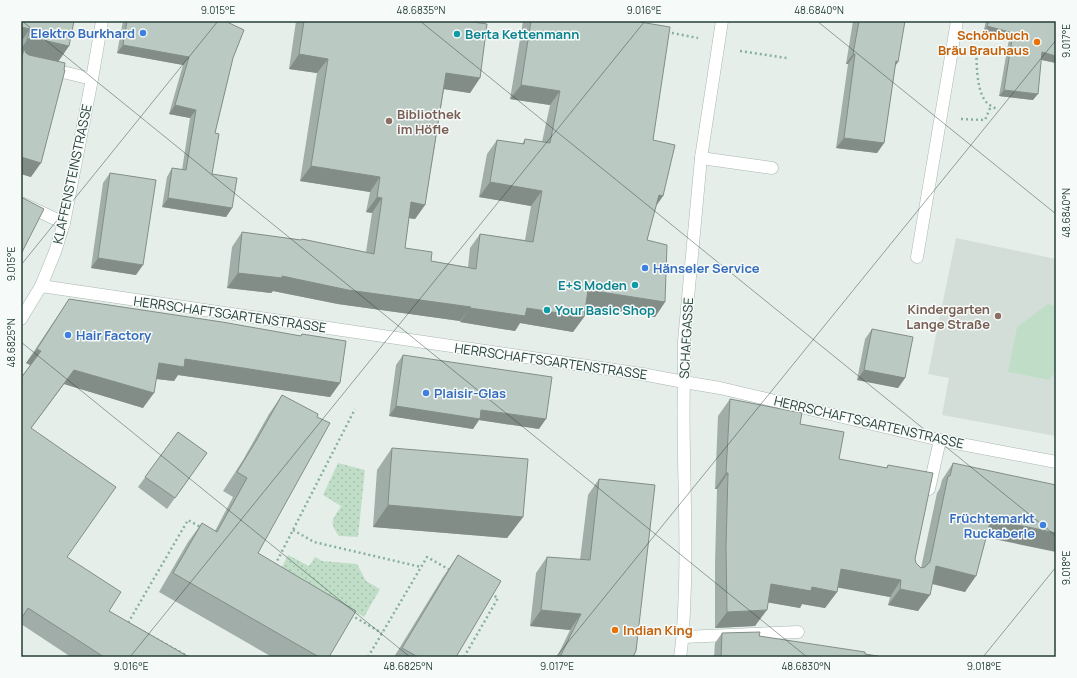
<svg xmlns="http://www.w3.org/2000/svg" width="1077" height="678" viewBox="0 0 1077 678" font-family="Manrope,sans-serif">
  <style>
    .built { fill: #d4ded9 }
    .grass { fill: #c0dec7 }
    .park { fill: url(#park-dots) }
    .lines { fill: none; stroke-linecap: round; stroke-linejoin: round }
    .service-casing { stroke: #a8b6b1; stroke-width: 13 }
    .minor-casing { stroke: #a8b6b1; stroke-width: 13 }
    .tertiary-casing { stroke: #a8b6b1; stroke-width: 13 }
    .secondary-casing { stroke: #a5b9b2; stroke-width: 13 }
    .path { stroke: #88b0a2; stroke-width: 2.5; stroke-dasharray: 2 3; stroke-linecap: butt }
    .service { stroke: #fff; stroke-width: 12 }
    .minor { stroke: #fff; stroke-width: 12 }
    .tertiary { stroke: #fff; stroke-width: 12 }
    .secondary { stroke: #fff; stroke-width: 12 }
    .wall { fill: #a1ada8 }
    .shaded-wall { fill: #838d88 }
    .building { fill: #bbc9c3; stroke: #838d88 }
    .ticks { fill: none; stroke: #253f38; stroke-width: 1; stroke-opacity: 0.45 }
    .shop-dot { fill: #3f7fe0; stroke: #f6faf8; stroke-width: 1.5 }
    .culture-dot { fill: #0f9aa8; stroke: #f6faf8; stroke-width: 1.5 }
    .food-dot { fill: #e8710a; stroke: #f6faf8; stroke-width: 1.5 }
    .education-dot { fill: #8d6e63; stroke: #f6faf8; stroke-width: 1.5 }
    .labels { text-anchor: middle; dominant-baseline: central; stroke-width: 3; stroke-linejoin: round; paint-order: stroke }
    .shop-label { font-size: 13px; font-weight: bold; fill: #366cbe; stroke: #f6faf8; text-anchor: start }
    .culture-label { font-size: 13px; font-weight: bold; fill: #0d838f; stroke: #f6faf8; text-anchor: start }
    .food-label { font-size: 13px; font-weight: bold; fill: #c56008; stroke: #f6faf8; text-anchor: end }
    .education-label { font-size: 13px; font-weight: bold; fill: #785e54; stroke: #f6faf8; text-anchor: start }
    .street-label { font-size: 13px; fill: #253f38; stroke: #f6faf8 }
    .neatline { fill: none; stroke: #253f38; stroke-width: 1.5 }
    .ticks-label { font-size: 10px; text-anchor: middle; fill: #253f38 }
  </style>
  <defs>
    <pattern id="park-dots" width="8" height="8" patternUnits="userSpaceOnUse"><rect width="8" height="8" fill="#c0dec7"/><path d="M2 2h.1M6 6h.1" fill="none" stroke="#a5c0ac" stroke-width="1.8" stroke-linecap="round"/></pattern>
  </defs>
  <rect width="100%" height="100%" fill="#e6eeea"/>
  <polygon class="built" points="956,238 1056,259 1056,436 942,415 949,378 928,374"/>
  <polygon class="grass" points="1048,304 1056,306 1056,371 1049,380 1008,372 1017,327"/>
  <g class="park">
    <path d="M338,463L365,470L358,537L339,536C328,521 333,520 341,506L323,495Z"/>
    <polygon points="288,555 309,566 315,557 322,561 357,564 366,581 380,589 364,617 281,569"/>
  </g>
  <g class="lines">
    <g class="service-casing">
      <g id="service">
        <polyline points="701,158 772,168"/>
        <polyline points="21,203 64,223"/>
        <polyline points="917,257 957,21"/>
        <polyline points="929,489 940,440"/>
        <polyline points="683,637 798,632"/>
      </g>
    </g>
    <g class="minor-casing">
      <g id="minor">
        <polyline points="21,62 92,79"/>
        <polyline points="41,286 642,374 684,382 684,341 701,158 722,21"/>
      </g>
    </g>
    <g class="tertiary-casing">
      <path id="tertiary" d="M680,657C684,633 684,608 685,584C687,516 682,449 684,382L720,388L940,440L1056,462"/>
    </g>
    <g class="secondary-casing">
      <polyline id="secondary" points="21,319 41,286 55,252 64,223 92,79 102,21"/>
    </g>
    <g class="path">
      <polyline points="667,32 698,38"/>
      <path d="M976,48C977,64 976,85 984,99C987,104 992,107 997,109"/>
      <polyline points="740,51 787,58"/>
      <polyline points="961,119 985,120 991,106"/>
      <polyline points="293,530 314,542 421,567"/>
      <polyline points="275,565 355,409"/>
      <polyline points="351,615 382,633"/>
      <polyline points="189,657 128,623 188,520 202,528"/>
      <polyline points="368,657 427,557 450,570"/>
      <polyline points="464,657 498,598 491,594"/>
    </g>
    <use href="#service" class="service"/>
    <use href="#minor" class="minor"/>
    <use href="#tertiary" class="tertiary"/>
    <use href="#secondary" class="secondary"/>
  </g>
  <g class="wall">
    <polygon points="21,21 69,46 58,62 31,177 21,174"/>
    <polygon points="123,21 225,21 233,58 215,133 212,174 232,208 226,217 162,207 167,177 172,168 182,170 190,118 169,114 183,65 117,53"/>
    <polygon points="296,21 466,21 480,78 470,93 444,89 425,205 415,219 409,218 405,248 431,261 468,267 470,248 480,234 525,240 531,206 479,197 487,154 497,140 522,144 525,139 542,142 550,105 510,99 523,21 634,21 653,140 663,196 656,206 647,240 665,302 655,317 585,306 584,317 573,332 520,323 515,331 460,322 460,321 338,304 273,291 271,293 227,288 232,247 242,232 301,240 302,239 366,252 372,213 366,212 370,192 300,181 317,73 289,69"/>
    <polygon points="853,21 905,21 895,67 884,143 877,153 836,148 848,64 846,64"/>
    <polygon points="986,21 1056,21 1056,63 1041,60 1033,100 999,96 1009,39 983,33"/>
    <polygon points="110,173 136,275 91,268 103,183"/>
    <polygon points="69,299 300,336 302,334 340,383 330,397 178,375 174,381 156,379 143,408 64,384 31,428 67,557 109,611 189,657 71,657 21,624 21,378 30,365 26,363"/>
    <polygon points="872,329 905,378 898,388 857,380 865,339"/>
    <polygon points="403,355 539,429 479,420 473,429 389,416 396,365"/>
    <polygon points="282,395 317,417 258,553 329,657 272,657 159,592 188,542 202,523 215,531 233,497 223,491 243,460 269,414"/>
    <polygon points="730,399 800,424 839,459 886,468 888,465 915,559 916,563 921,568 937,493 940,488 942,480 953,463 986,537 965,592 932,584 918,611 888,605 890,597 838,587 837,592 825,608 802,604 800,608 768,602 755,626 715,628 715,563 717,489 715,489 718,416"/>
    <polygon points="178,432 207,453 167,509 138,487"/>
    <polygon points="392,448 523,517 507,538 373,527 377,470"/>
    <polygon points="599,479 633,657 557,657 570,630 530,626 536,573 547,557 580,560 588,495"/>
    <polygon points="458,555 456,657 394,657 443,577"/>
    <polygon points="722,633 759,636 865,654 878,657 714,657 715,643"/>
  </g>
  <g class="shaded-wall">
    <polygon points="987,26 1013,33 1009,39 983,33"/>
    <polygon points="21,27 30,29 21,42"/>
    <polygon points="30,38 34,38 69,46 57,63 22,55 24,49 21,53 21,49 27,40"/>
    <polygon points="123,45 189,57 183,65 117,53"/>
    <polygon points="1042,52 1056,56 1056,63 1038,59"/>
    <polygon points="299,54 328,59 317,73 289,69"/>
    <polygon points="853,54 855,54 848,64 846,64"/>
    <polygon points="896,61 898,62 891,72"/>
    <polygon points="446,73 480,78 470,93 436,88"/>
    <polygon points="521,85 560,91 550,105 510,99"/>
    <polygon points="1004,90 1038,94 1033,100 999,96"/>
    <polygon points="175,105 196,110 190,118 169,114"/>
    <polygon points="844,138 884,143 877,153 836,148"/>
    <polygon points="21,157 41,163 31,177 21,174"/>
    <polygon points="311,166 380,177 370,192 300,181"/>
    <polygon points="490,182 542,191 531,206 479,197"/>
    <polygon points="659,195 663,196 653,210"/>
    <polygon points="377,197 382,198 372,213 366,212"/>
    <polygon points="168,198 232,208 226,217 162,207"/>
    <polygon points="411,202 425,205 415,219 401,217"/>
    <polygon points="98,258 143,265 136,275 91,268"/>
    <polygon points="238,273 282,276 471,307 460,321 338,304 273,291 271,293 227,288"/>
    <polygon points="588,290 665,302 655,317 577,305"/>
    <polygon points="470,308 527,308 584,317 573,332 520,323 515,331 460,322"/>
    <polygon points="37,349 41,351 31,365 26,363"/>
    <polygon points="185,359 340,383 330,397 178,375 174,381 148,378 159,363"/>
    <polygon points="74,370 154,393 143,408 64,384 21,442"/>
    <polygon points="864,370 905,378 898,388 857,380"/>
    <polygon points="396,406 481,410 546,419 539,429 479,420 473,429 389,416"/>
    <polygon points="726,473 728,473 717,489 715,489"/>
    <polygon points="388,505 523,517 507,538 373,527"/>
    <polygon points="991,519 1056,533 1056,552 979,536"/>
    <polygon points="936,566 976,576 965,592 925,582"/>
    <polygon points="841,569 901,580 890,597 829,586"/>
    <polygon points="771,584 812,587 837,592 825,608 802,604 800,608 759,601"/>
    <polygon points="900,589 930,595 918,611 888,605"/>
    <polygon points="541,610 581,614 570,630 530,626"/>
    <polygon points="767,610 755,626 715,628 727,612"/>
  </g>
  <g class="building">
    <polygon points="21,21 74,21 69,46 34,38 30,38 27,40 30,29 21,27"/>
    <polygon points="127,21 225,21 244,30 233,58 215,133 219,134 212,174 237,178 232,208 168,198 172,168 186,170 196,110 175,105 189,57 123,45"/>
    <polygon points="304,21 466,21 487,24 480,78 446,73 425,205 411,202 405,248 432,252 431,261 476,269 480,234 533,242 542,191 490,182 497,140 524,144 525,139 550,143 560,91 521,85 531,21 634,21 670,27 653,140 675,145 663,196 659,195 647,240 667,245 665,302 588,290 584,317 527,308 525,316 470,308 471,307 348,290 282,276 282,278 238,273 242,232 301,240 302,239 374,254 382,198 377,197 380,177 311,166 328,59 299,54"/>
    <polygon points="859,21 905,21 898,62 896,61 884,143 844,138 855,54 853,54"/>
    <polygon points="989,21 1056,21 1056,56 1042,52 1038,94 1004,90 1013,33 987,26"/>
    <polygon points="24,49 26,53 29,55 65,63 64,70 65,70 41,163 21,157 21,60"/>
    <polygon points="110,173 156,180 143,265 98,258"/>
    <polygon points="21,197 44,209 21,254"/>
    <polygon points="69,299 222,322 301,336 302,334 346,341 340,383 185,359 184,367 159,363 154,393 74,370 31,428 116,487 67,557 121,592 109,611 189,657 104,657 28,608 21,619 21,378 41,351 37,349"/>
    <polygon points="872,329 913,337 905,378 864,370"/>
    <polygon points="403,355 552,377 546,419 481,410 480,419 396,406"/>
    <polygon points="282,395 318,414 317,417 330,423 258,553 356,611 329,657 319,657 173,573 202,523 217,532 247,478 237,472 256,441"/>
    <polygon points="730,399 802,413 800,424 844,432 839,459 887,468 888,465 933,473 915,559 916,563 921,568 925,567 930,562 948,476 950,476 953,463 1056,485 1056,533 991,519 976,576 936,566 930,595 900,589 901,580 841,569 837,592 812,587 811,591 771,584 767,610 727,612 726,547 728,473 726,473"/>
    <polygon points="178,432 207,453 175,498 145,477"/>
    <polygon points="392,448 528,459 523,517 388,505"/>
    <polygon points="599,479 655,485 636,651 633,657 560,657 581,614 541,610 547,557 590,560"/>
    <polygon points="458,555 501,581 456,657 418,657 402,648"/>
    <polygon points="760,632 759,636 865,652 865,654 878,656 878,657 721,657 722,633"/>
  </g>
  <path class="ticks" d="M22,21L807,657M420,21L1056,536M817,21L1056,214M21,265L218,21M21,342L410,657M130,657L645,21M556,657L1056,40M983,657L1056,567"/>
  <g class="shop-dot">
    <circle cx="143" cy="33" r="4"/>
    <circle cx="645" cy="268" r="4"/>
    <circle cx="68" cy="335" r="4"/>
    <circle cx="426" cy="393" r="4"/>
    <circle cx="1043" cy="525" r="4"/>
  </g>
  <g class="culture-dot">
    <circle cx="457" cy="34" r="4"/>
    <circle cx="635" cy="285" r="4"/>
    <circle cx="547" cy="310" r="4"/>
  </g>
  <g class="food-dot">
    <circle cx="1037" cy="42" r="4"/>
    <circle cx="615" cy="630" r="4"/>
  </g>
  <g class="education-dot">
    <circle cx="389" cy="121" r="4"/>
    <circle cx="998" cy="316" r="4"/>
  </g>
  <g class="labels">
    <g class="shop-label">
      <text x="135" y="33" text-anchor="end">Elektro Burkhard</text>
      <text x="653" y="268">Hänseler Service</text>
      <text x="76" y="335">Hair Factory</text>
      <text x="434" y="393">Plaisir-Glas</text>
      <text x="1035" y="518" text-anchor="end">Früchtemarkt<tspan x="1035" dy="15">Ruckaberle</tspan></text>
    </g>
    <g class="culture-label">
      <text x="465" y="34">Berta Kettenmann</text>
      <text x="627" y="285" text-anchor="end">E+S Moden</text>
      <text x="555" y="310">Your Basic Shop</text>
    </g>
    <g class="food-label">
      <text x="1029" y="35">Schönbuch<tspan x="1029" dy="15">Bräu Brauhaus</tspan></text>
      <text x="623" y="630" text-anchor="start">Indian King</text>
    </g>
    <g class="education-label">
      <text x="397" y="114">Bibliothek<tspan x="397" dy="15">im Höfle</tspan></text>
      <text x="990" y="309" text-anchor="end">Kindergarten<tspan x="990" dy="15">Lange Straße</tspan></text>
    </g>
    <g class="street-label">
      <text transform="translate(72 174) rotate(-78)">KLAFFENSTEINSTRASSE</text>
      <text transform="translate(230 314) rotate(8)">HERRSCHAFTSGARTENSTRASSE</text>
      <text transform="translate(686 338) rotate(-87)">SCHAFGASSE</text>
      <text transform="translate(551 361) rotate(8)">HERRSCHAFTSGARTENSTRASSE</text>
      <text transform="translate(869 422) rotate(13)">HERRSCHAFTSGARTENSTRASSE</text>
    </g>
  </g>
  <rect width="1077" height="678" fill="none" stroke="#f6faf8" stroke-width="44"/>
  <rect x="22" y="22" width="1033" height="634" class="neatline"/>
  <g class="ticks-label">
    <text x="218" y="14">9.015°E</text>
    <text x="421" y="14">48.6835°N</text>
    <text x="644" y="14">9.016°E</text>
    <text x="819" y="14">48.6840°N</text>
    <text transform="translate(1066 41) rotate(-90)" y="4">9.017°E</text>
    <text transform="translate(1066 213) rotate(-90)" y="4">48.6840°N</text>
    <text transform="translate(11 264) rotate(-90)" y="4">9.015°E</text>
    <text transform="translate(11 343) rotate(-90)" y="4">48.6825°N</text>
    <text transform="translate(1066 568) rotate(-90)" y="4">9.018°E</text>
    <text x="131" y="670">9.016°E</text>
    <text x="408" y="670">48.6825°N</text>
    <text x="557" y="670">9.017°E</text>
    <text x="806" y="670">48.6830°N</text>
    <text x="984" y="670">9.018°E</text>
  </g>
</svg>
